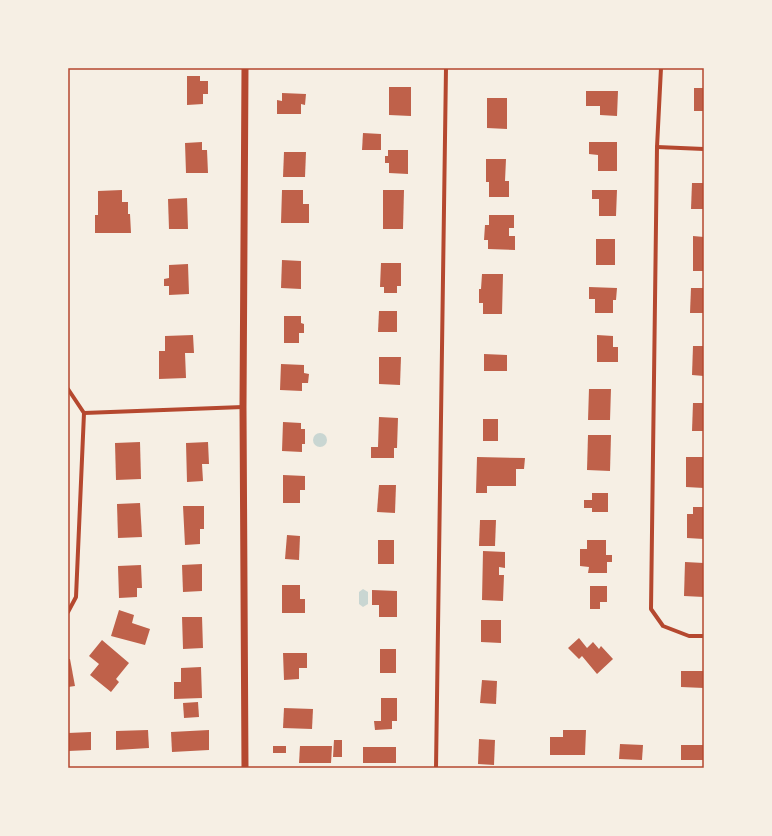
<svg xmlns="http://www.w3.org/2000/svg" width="772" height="836" viewBox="0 0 772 836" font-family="'Asap Condensed',sans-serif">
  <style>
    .water { fill: #c9d6d2 }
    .building { fill: #bf614a }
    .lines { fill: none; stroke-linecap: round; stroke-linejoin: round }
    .minor { stroke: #b5482f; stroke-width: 4 }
    .tertiary { stroke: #b5482f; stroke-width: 7 }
    .neatline { fill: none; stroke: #b5482f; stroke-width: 1.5 }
  </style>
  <rect width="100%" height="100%" fill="#f6efe4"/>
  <g class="water">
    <circle cx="320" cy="440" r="7"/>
    <polygon points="363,589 368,592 368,604 363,607 359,604 359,592"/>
  </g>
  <g class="building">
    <polygon points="187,76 200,76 200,81 208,81 208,94 203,94 203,104 187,105"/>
    <polygon points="389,87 411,87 411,116 389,115"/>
    <rect x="694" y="88" width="10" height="23"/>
    <polygon points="586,91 618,91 617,116 600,115 600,106 586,106"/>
    <polygon points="282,93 306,94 305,105 301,104 301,114 277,114 277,100 282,101"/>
    <polygon points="487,98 507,98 507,129 487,128"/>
    <polygon points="363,133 381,134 381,150 362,150"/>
    <polygon points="202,142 202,150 207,150 208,173 186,173 185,143"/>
    <polygon points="589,142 617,142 617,171 598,171 598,155 589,154"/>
    <polygon points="388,150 408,150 408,174 389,173 389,163 385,163 385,156 388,156"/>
    <polygon points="284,152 306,152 305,177 283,177"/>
    <polygon points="486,159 506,159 505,181 509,181 509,197 489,197 489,182 486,182"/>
    <polygon points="692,183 704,183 704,209 691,209"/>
    <polygon points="122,190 122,202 128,202 128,214 130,214 131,233 95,233 95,215 98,215 98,191"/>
    <polygon points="282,190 303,190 303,204 309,204 309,223 281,223"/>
    <polygon points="383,190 404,190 403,229 383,229"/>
    <polygon points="592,190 617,190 616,216 599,216 599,199 592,199"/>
    <polygon points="187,198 188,229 169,229 168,199"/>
    <polygon points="489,215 514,215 514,228 509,228 509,236 515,236 515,250 488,249 488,240 484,240 485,225 489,225"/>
    <polygon points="693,236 704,237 704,271 693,271"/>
    <rect x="596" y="239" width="19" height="26"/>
    <polygon points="282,260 301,261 301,289 281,288"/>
    <polygon points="381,263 401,263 401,286 397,286 397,293 384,293 384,287 380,287"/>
    <polygon points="188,264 189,294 169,295 169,286 164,286 164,279 169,278 169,265"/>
    <polygon points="482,274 503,274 502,314 483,314 483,303 479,303 479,289 481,289"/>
    <polygon points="589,287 617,288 616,300 613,300 613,313 595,313 595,299 589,299"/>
    <polygon points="691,288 704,288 704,313 690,313"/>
    <polygon points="379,311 397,311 397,332 378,332"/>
    <polygon points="284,316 301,316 301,323 304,324 304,333 299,333 299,343 284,343"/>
    <polygon points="193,335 194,353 185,353 186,378 159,379 159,351 165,351 165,336"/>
    <polygon points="597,335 613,336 613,347 618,347 618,362 597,362"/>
    <polygon points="693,346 704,346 704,376 692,375"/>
    <polygon points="484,354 507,355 507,371 484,371"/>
    <polygon points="379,357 401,357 400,385 379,384"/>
    <polygon points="281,364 304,365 304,373 309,374 308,383 302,383 302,391 280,390"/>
    <polygon points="589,389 611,389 610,420 588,420"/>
    <polygon points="693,403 704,403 704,431 692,431"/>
    <polygon points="379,417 398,418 397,448 394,448 394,458 371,458 371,447 378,447"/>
    <rect x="483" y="419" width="15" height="22"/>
    <polygon points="283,422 301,423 301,429 305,429 305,444 302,444 302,452 282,451"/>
    <polygon points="588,435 611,435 610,471 587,470"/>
    <polygon points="140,442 141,479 116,480 115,443"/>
    <polygon points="208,442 209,464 202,464 203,481 187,482 186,443"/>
    <polygon points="477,457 525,458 524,469 516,469 516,486 487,486 487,493 476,493"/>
    <polygon points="686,457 704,457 704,488 686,487"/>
    <polygon points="283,475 305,476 305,490 300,490 300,503 283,503"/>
    <polygon points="379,485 396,485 395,513 377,512"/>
    <polygon points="592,493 608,493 608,512 592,512 592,508 584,508 584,500 592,500"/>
    <polygon points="140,503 142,537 118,538 117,504"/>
    <polygon points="183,506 204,506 204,529 200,529 200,544 185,545"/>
    <polygon points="693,507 704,507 704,539 687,538 687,514 693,514"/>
    <polygon points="480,520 496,520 495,546 479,546"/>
    <polygon points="287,535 300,536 299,560 285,559"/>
    <rect x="378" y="540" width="16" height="24"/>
    <polygon points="587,540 606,540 606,555 612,555 612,562 607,562 607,573 588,573 589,567 580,566 580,549 587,549"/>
    <polygon points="483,551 505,552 505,568 499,567 499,575 504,575 503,601 482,600"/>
    <polygon points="685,562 704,563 704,597 684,596"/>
    <polygon points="202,564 202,591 183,592 182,565"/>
    <polygon points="141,565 142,588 137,588 137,597 119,598 118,566"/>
    <polygon points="282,585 300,585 300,599 305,599 305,613 282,613"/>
    <polygon points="590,586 607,586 607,602 600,602 600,609 590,609"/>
    <polygon points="372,590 397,591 397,617 379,617 379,605 372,605"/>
    <polygon points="119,610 134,615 132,623 150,629 145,645 111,636"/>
    <polygon points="182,617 202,617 203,648 183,649"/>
    <polygon points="481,620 501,620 501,643 481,642"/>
    <polygon points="579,638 587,648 593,642 599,649 601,646 613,659 597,674 582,656 579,659 568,648"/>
    <polygon points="102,640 129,663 116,679 119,682 111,692 90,675 99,664 89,656"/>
    <rect x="380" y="649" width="16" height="24"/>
    <polygon points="283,653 307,653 307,668 299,668 299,679 284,680"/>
    <polygon points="68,659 70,659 75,686 68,687"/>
    <polygon points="201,667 202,698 174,699 174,682 181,682 181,668"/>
    <polygon points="681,671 704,671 704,688 681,687"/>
    <polygon points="482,680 497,681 496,704 480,703"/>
    <polygon points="381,698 397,698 397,721 392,721 392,729 375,730 374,721 381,721"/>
    <polygon points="198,702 199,717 184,718 183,703"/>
    <polygon points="284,708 313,709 312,729 283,728"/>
    <polygon points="148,730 149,748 116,750 116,731"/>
    <polygon points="209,730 209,750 172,752 171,732"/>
    <polygon points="563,730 586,730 585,755 550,755 550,737 563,737"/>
    <polygon points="91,732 91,750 68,751 68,733"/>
    <polygon points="479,739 495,740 494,765 478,764"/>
    <polygon points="334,740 342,740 342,757 333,757"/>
    <polygon points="620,744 643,745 642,760 619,759"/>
    <rect x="681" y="745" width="23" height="15"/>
    <rect x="273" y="746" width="13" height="7"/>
    <polygon points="300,746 332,746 331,763 299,763"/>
    <rect x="363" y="747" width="33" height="16"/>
  </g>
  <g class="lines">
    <g class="minor">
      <polyline points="661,68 657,147 651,609 663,626 689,636 704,636"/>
      <polyline points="657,147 704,149"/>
      <polyline points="68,389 84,413 76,597 68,612"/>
      <polyline points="84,413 243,407"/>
      <polyline points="436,768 446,68"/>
    </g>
    <polyline class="tertiary" points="245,768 243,407 245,68"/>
  </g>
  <rect width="772" height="836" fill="none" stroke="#f6efe4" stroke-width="138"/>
  <rect x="69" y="69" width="634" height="698" class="neatline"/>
</svg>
